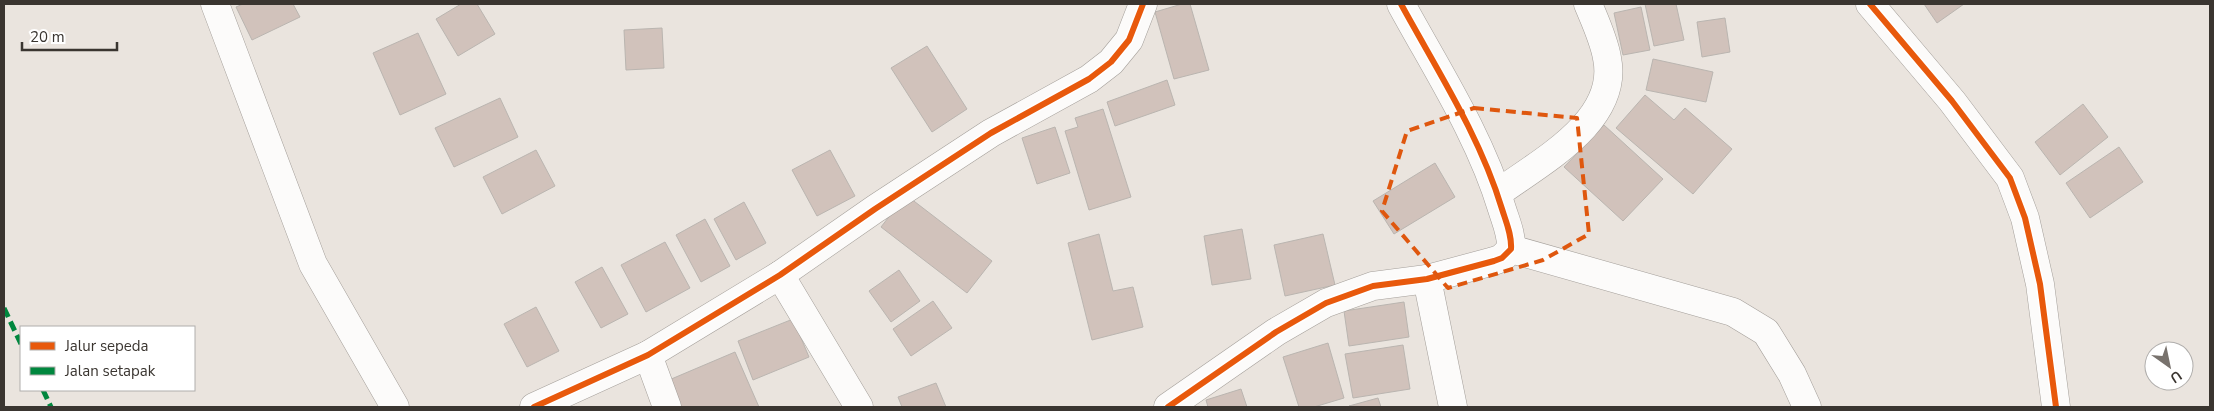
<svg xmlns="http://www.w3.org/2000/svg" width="2214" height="411" viewBox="0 0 2214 411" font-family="'Nunito Sans',sans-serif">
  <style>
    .building { fill: #d1c2bb; stroke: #bab5b0 }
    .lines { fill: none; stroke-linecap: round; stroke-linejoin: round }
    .minor-casing { stroke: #a49f9a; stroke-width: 29 }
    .minor { stroke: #fcfbfa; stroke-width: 28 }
    .quiet { stroke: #00873e; stroke-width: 5; stroke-dasharray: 10 5; stroke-linecap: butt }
    .cycleway-casing { stroke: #fff; stroke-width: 9 }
    .cycleway { stroke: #e8590c; stroke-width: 6 }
    .marked { fill: none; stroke: #df570e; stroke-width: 4; stroke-dasharray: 10 6; stroke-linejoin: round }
  </style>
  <rect width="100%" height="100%" fill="#eae4de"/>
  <g class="building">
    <polygon points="243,4 293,4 300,17 252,40 236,7"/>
    <polygon points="461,4 477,4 495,34 458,56 436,19"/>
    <polygon points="1182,4 1190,4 1209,70 1174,79 1155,12"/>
    <polygon points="1645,4 1676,4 1684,40 1654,46"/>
    <polygon points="1924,4 1964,4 1937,23"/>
    <polygon points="1641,7 1650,50 1623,55 1614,13"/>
    <polygon points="1725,18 1730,52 1702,57 1697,22"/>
    <polygon points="662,28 664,68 626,70 624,30"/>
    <polygon points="418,33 446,94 400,115 373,53"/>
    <polygon points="927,46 967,109 932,132 891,68"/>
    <polygon points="1653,59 1713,72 1706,102 1646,90"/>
    <polygon points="1167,80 1175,105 1115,126 1107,102"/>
    <polygon points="1645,95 1674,120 1685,108 1732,149 1693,194 1616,128"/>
    <polygon points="500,98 518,137 454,167 435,128"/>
    <polygon points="2083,104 2108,137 2060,175 2035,142"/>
    <polygon points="1103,109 1131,197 1089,210 1065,131 1078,127 1075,118"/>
    <polygon points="1604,125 1663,179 1623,221 1564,167"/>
    <polygon points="1055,127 1070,173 1037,184 1022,138"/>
    <polygon points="2119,147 2143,182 2090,218 2066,183"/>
    <polygon points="536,150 555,186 502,214 483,177"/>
    <polygon points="830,150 855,196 817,216 792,170"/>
    <polygon points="1435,163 1455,197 1394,234 1373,201"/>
    <polygon points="906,195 992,261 967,293 881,227"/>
    <polygon points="744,202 766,243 736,260 714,219"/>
    <polygon points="705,219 730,266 701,282 676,235"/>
    <polygon points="1242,229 1251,279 1212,285 1204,236"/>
    <polygon points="1099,234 1113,291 1133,287 1143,327 1092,340 1068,243"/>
    <polygon points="1323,234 1335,285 1285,296 1274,245"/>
    <polygon points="665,242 690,288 646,312 621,265"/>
    <polygon points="602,267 628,314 601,328 575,282"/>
    <polygon points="899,270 920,301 891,322 869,291"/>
    <polygon points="933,301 952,328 911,356 893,329"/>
    <polygon points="1404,302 1409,337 1349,346 1344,311"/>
    <polygon points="536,307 559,351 527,367 504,324"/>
    <polygon points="793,319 809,357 753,380 738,341"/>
    <polygon points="1328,343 1344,398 1314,407 1299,407 1283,357"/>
    <polygon points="1403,345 1410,389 1353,398 1345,354"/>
    <polygon points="735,352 759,407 681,407 669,380"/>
    <polygon points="936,383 946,407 902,407 898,397"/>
    <polygon points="1241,389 1247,407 1208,407 1206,400"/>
    <polygon points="1378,398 1381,407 1349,406"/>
  </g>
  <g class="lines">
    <g class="minor-casing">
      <g id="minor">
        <polyline points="215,4 313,264 395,407"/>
        <polyline points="1870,4 1952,101 2010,178 2025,218 2040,284 2056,407"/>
        <path d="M1498,193C1540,162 1620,121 1607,58C1604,40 1595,21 1588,4"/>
        <polyline points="1511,249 1733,312 1766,332 1792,374 1807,407"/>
        <polyline points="780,275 859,407"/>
        <polyline points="1427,279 1453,407"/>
        <polyline points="648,355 667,407"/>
        <polyline points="534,407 648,355 780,275 875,209 991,133 1089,79 1111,62 1129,40 1143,4"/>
        <path d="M1168,407L1276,332L1326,303L1373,286L1427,279L1494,261L1502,258L1511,249C1512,235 1506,222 1502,209C1480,136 1437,70 1401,4"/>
      </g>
    </g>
    <use href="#minor" class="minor"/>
    <g class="quiet">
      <polyline points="4,308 21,344"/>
      <polyline points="43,390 51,407"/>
    </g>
    <g class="cycleway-casing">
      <g id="cycleway">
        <polyline points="1870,4 1952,101 2010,178 2025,218 2040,284 2056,407"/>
        <polyline points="534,407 648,355 780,275 875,209 991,133 1089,79 1111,62 1129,40 1143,4"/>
        <path d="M1168,407L1276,332L1326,303L1373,286L1427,279L1494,261L1502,258L1511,249C1512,235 1506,222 1502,209C1480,136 1437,70 1401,4"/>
      </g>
    </g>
    <use href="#cycleway" class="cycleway"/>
  </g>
  <path class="marked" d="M1474,108L1577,118L1589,234L1543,260L1448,288L1382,211L1407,131Z"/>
  <rect width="2214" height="411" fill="none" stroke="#3a3530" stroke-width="10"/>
  <rect x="20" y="326" width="175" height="65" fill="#ffffff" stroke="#b0aeac"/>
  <rect x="30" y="342" width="25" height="8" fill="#e8590c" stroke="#b0aeac"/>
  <text x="65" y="351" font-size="15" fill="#3a3530">Jalur sepeda</text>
  <rect x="30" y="367" width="25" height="8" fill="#00873e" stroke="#b0aeac"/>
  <text x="65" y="376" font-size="15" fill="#3a3530">Jalan setapak</text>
  <g transform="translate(2169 366) rotate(147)"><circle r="24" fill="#ffffff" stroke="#b0aeac"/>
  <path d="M0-4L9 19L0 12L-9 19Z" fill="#78726d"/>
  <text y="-8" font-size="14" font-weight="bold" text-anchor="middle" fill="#3a3530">U</text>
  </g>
  <path d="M22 42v8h95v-8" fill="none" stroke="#3a3530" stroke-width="2.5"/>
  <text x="30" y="42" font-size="15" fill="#3a3530" stroke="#ffffff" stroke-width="4" paint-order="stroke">20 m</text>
</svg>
